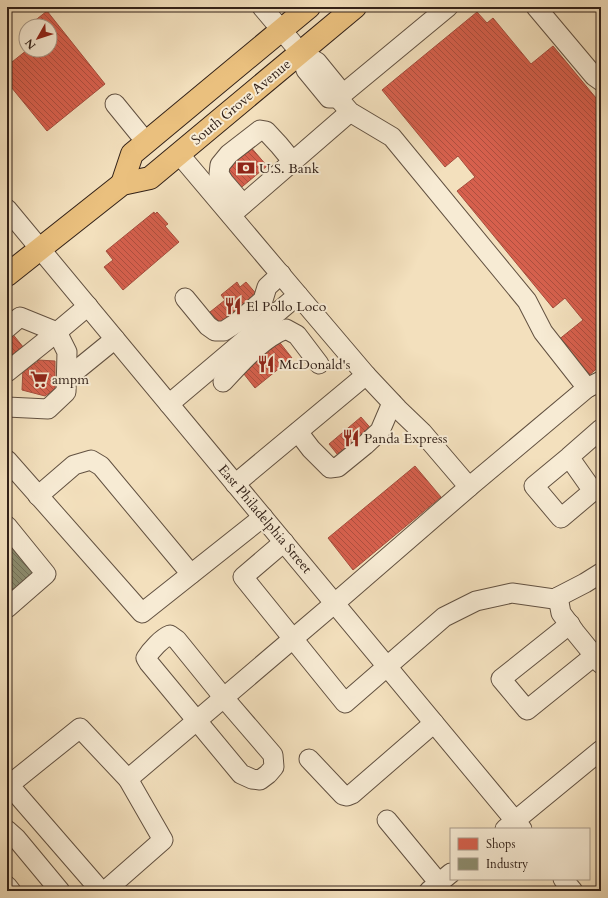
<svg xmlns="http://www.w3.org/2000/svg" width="608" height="898" viewBox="0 0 608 898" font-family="Cardo,serif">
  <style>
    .shops { fill: url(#shops-back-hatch); stroke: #a54d3d }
    .industry { fill: url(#industry-back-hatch); stroke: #716c54 }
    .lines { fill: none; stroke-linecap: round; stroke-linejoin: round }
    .minor-casing { stroke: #625141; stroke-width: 21 }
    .major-casing { stroke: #322118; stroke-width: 24 }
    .minor { stroke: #f7ebd4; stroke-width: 19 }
    .major { stroke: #eac07e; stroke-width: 22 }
    .labels { text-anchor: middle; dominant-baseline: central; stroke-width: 4; stroke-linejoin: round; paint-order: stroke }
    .street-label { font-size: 14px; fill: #322118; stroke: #f7ebd4 }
    .poi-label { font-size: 14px; fill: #322118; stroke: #f7ebd4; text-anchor: start }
  </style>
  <defs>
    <pattern id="shops-back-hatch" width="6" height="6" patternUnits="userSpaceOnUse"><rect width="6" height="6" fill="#d6604d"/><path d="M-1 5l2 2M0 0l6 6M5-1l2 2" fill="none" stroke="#ae4f3f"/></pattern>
    <pattern id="industry-back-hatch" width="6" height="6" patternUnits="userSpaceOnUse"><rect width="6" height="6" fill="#8c8c6e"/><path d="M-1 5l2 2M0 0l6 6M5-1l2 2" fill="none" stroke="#737259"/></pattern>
  </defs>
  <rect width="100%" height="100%" fill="#f3e0bd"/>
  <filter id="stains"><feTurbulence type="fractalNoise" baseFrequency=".005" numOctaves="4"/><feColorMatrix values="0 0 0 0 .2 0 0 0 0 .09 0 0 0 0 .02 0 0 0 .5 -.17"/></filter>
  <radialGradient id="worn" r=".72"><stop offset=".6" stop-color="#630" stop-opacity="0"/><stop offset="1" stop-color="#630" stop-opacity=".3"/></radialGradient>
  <g class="shops">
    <polygon points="47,11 105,84 47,131 7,82 7,66 27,50 50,50 50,26 28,26"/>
    <polygon points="477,12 487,23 493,18 531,64 553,46 601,104 601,365 587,377 557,341 583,320 565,298 553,308 457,191 475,177 458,156 445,167 382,90"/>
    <polygon points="249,145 267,166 237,191 224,174"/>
    <polygon points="154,212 155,214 157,212 168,224 165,226 179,242 123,290 104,267 113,260 106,251"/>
    <polygon points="237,282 240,287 246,282 259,297 223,327 210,312 225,300 221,295"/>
    <polygon points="11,332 28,353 14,364 7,356 7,336"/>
    <polygon points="277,339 292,358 255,388 240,369"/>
    <polygon points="38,360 55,361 55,389 45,396 22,390 23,368 30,363 37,363"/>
    <polygon points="361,417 374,432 341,459 329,444"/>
    <polygon points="415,466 441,497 353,570 328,538"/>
  </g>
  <polygon class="industry" points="7,539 37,574 10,597 7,593"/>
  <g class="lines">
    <g class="minor-casing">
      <g id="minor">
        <polyline points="262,7 300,52 306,70 329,98 338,98 448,7"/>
        <polyline points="536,7 594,76 601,81"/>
        <polyline points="300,52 317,62 339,89 338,98"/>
        <polyline points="338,98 350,112 392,137 527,301 543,332 587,388"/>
        <polyline points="115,104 146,142"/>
        <polyline points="243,204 224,182 219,174 220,165 229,154 260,130 266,131 279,145 293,162"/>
        <polyline points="7,209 522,829"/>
        <polyline points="231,215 350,112"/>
        <polyline points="185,298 208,326 215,331 224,331 238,322 263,300 267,287 281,274"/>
        <polyline points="7,328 20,317 57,332 7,372"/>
        <polyline points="67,378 115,339"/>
        <path d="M223,382C242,362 261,339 286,329L297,335L319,364"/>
        <polyline points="169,404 298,295 179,154"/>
        <polyline points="7,407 48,409 66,392 67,352 57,332 88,306"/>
        <polyline points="298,432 311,449 330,468 338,467 365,445 380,431 392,403"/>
        <polyline points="569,457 593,491 561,518 534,486 569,457 601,429"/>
        <polyline points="7,460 142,613 263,517"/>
        <polyline points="235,484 366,375 298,295"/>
        <polyline points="469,487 587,388 601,381"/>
        <polyline points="38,496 74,465 91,460 101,466 191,574"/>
        <polyline points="7,526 46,574 7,608"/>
        <polyline points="284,542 243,577 345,703 444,617 476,601 512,593 554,599 585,583 601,573"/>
        <polyline points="558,597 561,613 575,632 601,664"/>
        <polyline points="570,624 501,679 527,710 594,656"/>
        <path d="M170,635L177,640L224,698L273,755L274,767L268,774L260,780L252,779L241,774L149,663L146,658C151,650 162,638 170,635Z"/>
        <polyline points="309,759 343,795 347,796 352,794 434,723"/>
        <polyline points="128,779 335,603 469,487 422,432 398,409 366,375"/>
        <polyline points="387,820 439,883"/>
        <polyline points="505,829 601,750"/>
        <polyline points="7,830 16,838 60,891"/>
        <polyline points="563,879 573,891"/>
        <polyline points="7,886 11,891"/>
        <polyline points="101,891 9,785 80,728 128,779 163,840 105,891"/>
        <polyline points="429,891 451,873"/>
      </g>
    </g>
    <g class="major-casing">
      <g id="major">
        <polyline points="122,184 132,154 309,7"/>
        <polyline points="7,275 122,184 150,178 355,7"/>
      </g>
    </g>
    <use href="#minor" class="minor"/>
    <use href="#major" class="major"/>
  </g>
  <defs>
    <g id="bank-bare" transform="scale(1.38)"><path d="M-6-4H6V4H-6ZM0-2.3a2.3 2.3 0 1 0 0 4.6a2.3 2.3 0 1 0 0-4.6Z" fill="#8f2418" stroke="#f7ebd4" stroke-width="2.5" paint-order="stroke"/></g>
    <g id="restaurant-bare" transform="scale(1.38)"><path d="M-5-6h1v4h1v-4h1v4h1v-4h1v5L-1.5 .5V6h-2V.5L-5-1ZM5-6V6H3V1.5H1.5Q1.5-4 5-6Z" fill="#8f2418" stroke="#f7ebd4" stroke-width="2.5" paint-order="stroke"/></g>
    <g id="supermarket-bare" transform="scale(1.38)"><path d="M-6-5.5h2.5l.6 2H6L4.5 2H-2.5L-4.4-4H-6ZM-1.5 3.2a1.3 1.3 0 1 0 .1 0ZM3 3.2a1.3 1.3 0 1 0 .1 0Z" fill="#8f2418" stroke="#f7ebd4" stroke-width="2.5" paint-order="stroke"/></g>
  </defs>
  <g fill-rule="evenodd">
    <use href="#bank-bare" x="246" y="168"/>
    <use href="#restaurant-bare" x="233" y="306"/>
    <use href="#restaurant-bare" x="266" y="364"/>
    <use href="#supermarket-bare" x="39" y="379"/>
    <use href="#restaurant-bare" x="351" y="438"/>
  </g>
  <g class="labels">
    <g class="street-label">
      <text transform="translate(241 102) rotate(-40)">South Grove Avenue</text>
      <text transform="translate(265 519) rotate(50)">East Philadelphia Street</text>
    </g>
    <g class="poi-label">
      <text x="259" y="168">U.S. Bank</text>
      <text x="246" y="306">El Pollo Loco</text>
      <text x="279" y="364">McDonald's</text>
      <text x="52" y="379">ampm</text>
      <text x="364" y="438">Panda Express</text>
    </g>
  </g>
  <rect width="608" height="898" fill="none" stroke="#f3e0bd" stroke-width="24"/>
  <rect x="8" y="8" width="592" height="882" fill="none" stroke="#322118" stroke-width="2"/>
  <rect x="12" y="12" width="584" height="874" fill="none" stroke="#322118"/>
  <rect x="450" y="828" width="140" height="52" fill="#f7ebd4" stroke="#a89a89"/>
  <rect x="458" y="838" width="20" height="12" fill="#d6604d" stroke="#a89a89"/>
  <text x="486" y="848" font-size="12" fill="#322118">Shops</text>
  <rect x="458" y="858" width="20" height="12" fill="#8c8c6e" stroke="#a89a89"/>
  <text x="486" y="868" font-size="12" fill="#322118">Industry</text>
  <g transform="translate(38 38) rotate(231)"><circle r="19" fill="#f7ebd4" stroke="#a89a89"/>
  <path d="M0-3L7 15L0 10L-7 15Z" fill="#8f2418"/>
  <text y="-6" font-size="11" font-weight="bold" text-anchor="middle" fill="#322118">N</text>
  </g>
  <rect width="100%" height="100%" filter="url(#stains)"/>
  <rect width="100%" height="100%" fill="url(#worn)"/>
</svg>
